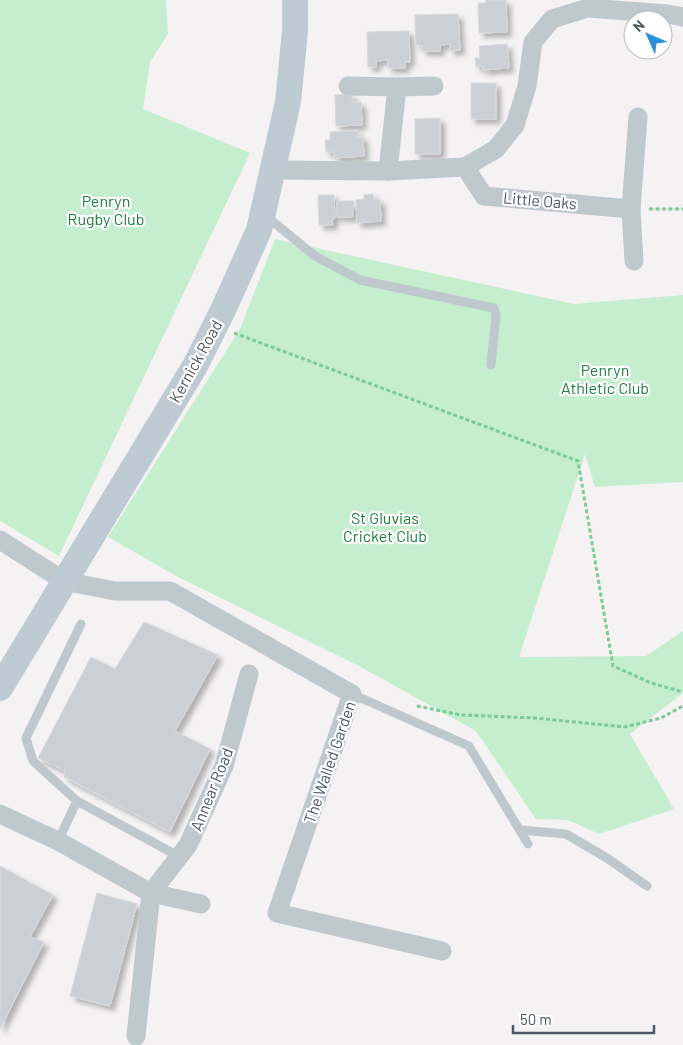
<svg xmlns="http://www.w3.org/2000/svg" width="683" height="1045" viewBox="0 0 683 1045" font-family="Barlow,sans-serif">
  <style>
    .green { fill: #c5eece }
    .building { fill: #ccd0d4; stroke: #d7d9dd; filter: url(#shadow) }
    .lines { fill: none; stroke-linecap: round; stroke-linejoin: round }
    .path { stroke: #7eca99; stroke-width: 3; stroke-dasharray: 4 2.5; stroke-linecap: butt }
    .lane { stroke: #bfc8cd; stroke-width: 9 }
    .street { stroke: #bfc8cd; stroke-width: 19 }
    .secondary { stroke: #bfcbd2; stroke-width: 26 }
    .labels { text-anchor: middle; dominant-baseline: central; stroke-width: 4.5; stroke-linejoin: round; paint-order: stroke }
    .park-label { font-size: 16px; fill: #1e7e3e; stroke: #fff }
    .street-label { font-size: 16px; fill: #4b585f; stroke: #fff }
  </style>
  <defs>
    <filter id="shadow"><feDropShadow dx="4.5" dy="4.5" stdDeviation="2.5" flood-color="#0004"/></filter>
  </defs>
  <rect width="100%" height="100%" fill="#f4f2f3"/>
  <g class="green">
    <polygon points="0,0 166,0 168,34 150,62 143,109 250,153 59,556 0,521"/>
    <polygon points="275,239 574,304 683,295 683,482 595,487 585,454 519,657 646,656 683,631 683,693 630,734 674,809 599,834 568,820 536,819 476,731 359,666 176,576 108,537 240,329"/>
  </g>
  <g class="building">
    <polygon points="486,0 506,0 507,32 479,33 478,3 486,3"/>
    <polygon points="458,14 460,50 450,51 450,44 440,45 440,51 422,51 422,45 416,45 415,15"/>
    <polygon points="409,31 410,62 405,62 405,68 388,68 388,60 376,61 376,67 368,67 367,32"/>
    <polygon points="507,44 509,68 483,70 483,66 476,67 475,58 480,58 479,46"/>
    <rect x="471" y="83" width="25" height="36"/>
    <polygon points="352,94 352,102 361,102 362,125 336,126 335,95"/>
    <polygon points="440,118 440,154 415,154 415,119"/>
    <polygon points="358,131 358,137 363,137 364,156 334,158 334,152 326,152 325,140 330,140 330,132"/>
    <polygon points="373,194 374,200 380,199 381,221 357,223 356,200 364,199 364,195"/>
    <polygon points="318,195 334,195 335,218 332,220 333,225 319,225"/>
    <polygon points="337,201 354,201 353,217 337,217"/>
    <polygon points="144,622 218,655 175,731 210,749 170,832 64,777 65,771 38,758 91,657 115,669"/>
    <polygon points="0,866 53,895 30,937 44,942 0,1029"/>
    <polygon points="97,893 137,904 110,1006 70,996"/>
  </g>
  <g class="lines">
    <g class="path">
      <polyline points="649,209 683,209"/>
      <polyline points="234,333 578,461 613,666 651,683 683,692"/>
      <polyline points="417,706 461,715 535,718 625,727 661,718 683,706"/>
    </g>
    <g class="lane">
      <polyline points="266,216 315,256 360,280 494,308 496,315 491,365"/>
      <polyline points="352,694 469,746 528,844"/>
      <polyline points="77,801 180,857"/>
      <polyline points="521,830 566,834 607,858 647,886"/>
      <polyline points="58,841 77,801 33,761 26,738 81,624"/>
    </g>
    <g class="street">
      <polyline points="348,86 397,87"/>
      <polyline points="465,167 484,196 631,209 638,117"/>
      <polyline points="274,170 388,171 465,167 496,149 515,125 527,86 533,42 552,19 588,8 668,14 683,17"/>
      <polyline points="388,171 397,87 434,86"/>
      <polyline points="631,209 634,261"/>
      <polyline points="0,540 64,581 115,591 170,591 352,694 277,913 442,951"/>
      <polyline points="0,814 58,841 151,893 201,904"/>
      <polyline points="136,1036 151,893 188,845 224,766 249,674"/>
    </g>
    <polyline class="secondary" points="0,688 195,366 224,308 259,230 288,102 295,31 295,0"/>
  </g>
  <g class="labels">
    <g class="park-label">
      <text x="106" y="200">Penryn<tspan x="106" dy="18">Rugby Club</tspan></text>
      <text x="605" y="369">Penryn<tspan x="605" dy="18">Athletic Club</tspan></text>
      <text x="385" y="517">St Gluvias<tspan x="385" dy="18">Cricket Club</tspan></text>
    </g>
    <g class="street-label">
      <text transform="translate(540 200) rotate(5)">Little Oaks</text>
      <text transform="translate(195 361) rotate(-61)">Kernick Road</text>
      <text transform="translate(329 762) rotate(-71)">The Walled Garden</text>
      <text transform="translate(211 789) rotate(-68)">Annear Road</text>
    </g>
  </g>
  <g transform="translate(648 35) rotate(315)"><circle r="24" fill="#ffffff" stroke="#b7bcbf"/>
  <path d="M0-4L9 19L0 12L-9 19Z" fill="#2692db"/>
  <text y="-8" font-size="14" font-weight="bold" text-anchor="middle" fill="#4b585f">N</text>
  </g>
  <path d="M513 1025v8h141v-8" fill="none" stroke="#4b585f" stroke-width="2.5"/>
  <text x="520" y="1025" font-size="15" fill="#4b585f" stroke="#ffffff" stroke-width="4" paint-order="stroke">50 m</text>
</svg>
